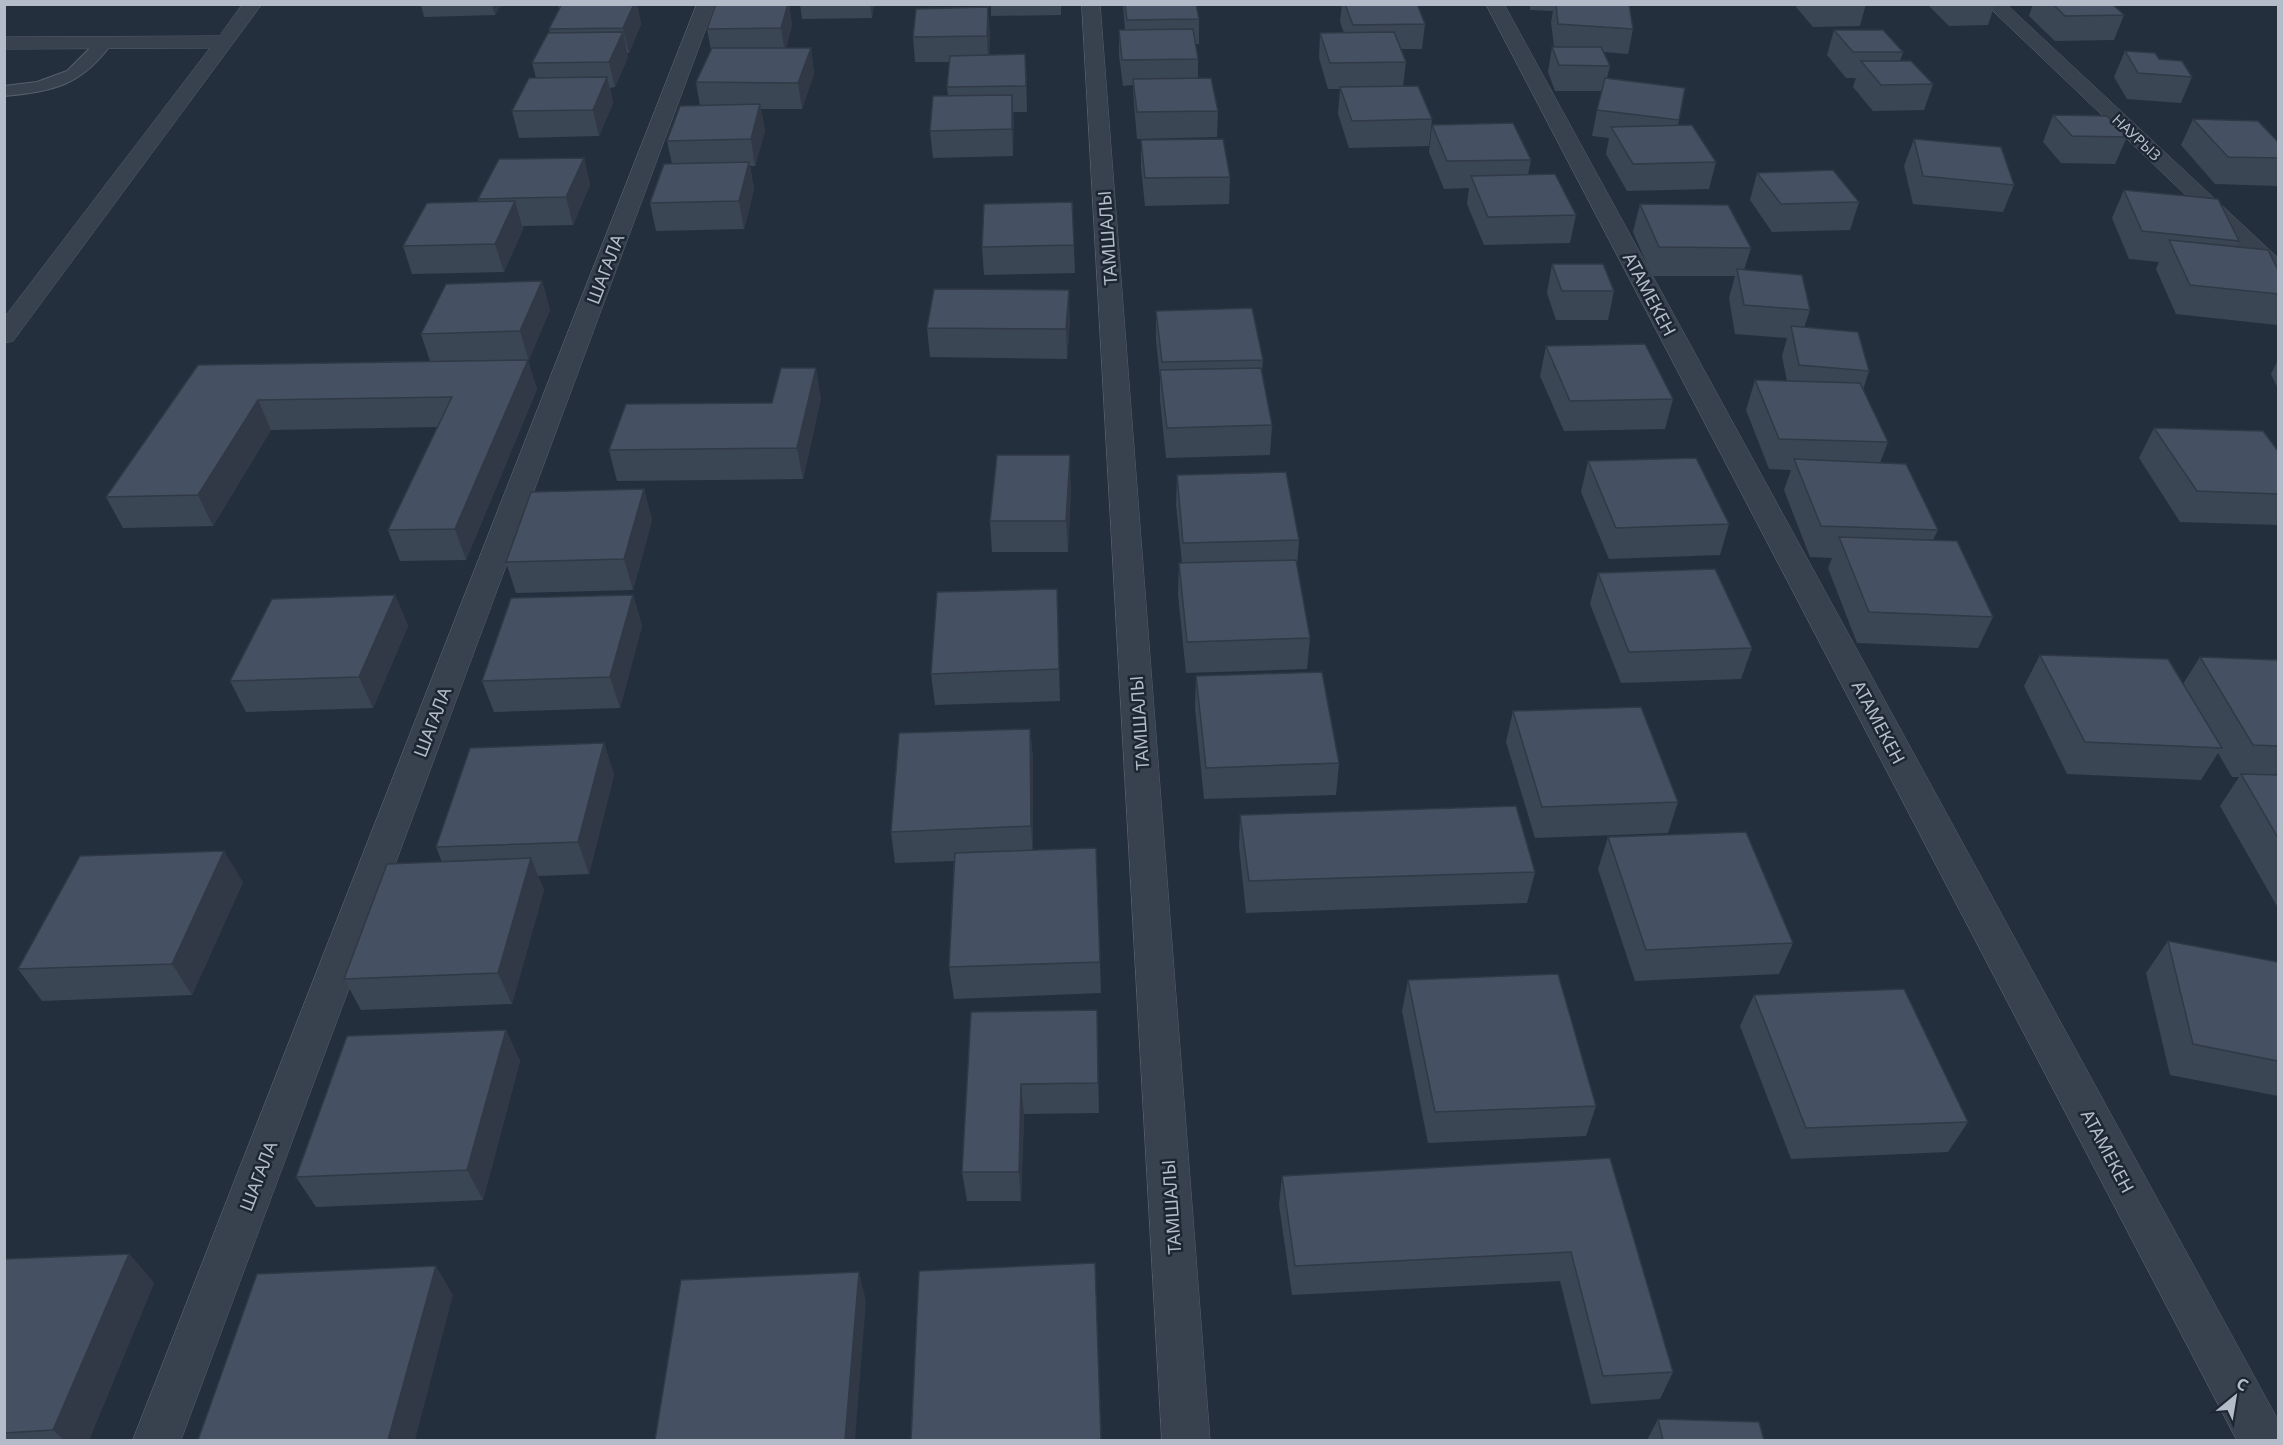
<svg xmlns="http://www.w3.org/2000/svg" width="2283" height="1445" viewBox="0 0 2283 1445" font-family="'Noto Sans',sans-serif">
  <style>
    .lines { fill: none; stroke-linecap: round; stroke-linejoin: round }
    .lane-casing { stroke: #565f6c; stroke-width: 2 }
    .street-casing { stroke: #565f6c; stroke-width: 1 }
    .lane { fill: #38414e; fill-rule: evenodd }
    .street { fill: #38414e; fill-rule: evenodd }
    .wall { fill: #3b4654 }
    .shaded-wall { fill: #303945 }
    .building { fill: #455162; stroke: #303945; stroke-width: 1.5 }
    .labels { text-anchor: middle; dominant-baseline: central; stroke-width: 5; stroke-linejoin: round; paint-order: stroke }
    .far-street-label { font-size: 15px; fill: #b4bcc9; stroke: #1d2633 }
    .street-label { font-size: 18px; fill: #b4bcc9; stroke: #1d2633 }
  </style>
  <rect width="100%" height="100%" fill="#242f3e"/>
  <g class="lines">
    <g class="lane-casing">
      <path id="lane" d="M104,38L112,43C81,86 54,91 4,96V86L37,82L67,71L98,40Z"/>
    </g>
    <g class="street-casing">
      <g id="street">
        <polygon points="243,4 262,4 13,341 4,343 4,318 210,48 4,49 4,37 219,36"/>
        <polygon points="697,4 715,4 181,1440 133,1440"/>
        <polygon points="1082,4 1100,4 1210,1440 1162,1440"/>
        <polygon points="1486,4 1504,4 2278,1420 2278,1440 2237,1440"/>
        <polygon points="1986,4 2006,4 2278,258 2278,277 2270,275"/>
      </g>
    </g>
    <use href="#lane" class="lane"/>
    <use href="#street" class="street"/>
  </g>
  <g class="wall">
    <polygon points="421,4 501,4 495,15 424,17"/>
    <polygon points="558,4 637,4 641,24 629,53 627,53 628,57 615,87 610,88 613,103 599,136 519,138 512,111 536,78 532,63 550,33 549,29 559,10"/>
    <polygon points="716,4 789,4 792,25 786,48 811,48 814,74 802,109 761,109 765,131 755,166 750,166 754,189 744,229 656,231 650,203 672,164 667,141 700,106 696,82 711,50 707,29"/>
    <polygon points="800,4 874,4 872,18 802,19"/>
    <polygon points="991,4 1061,4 1061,15 991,16"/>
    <polygon points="1123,4 1196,4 1199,19 1199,44 1195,44 1198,59 1198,78 1218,111 1217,137 1137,139 1134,105 1133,85 1123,86 1119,55 1119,30 1125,30"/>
    <polygon points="1342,4 1417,4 1425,24 1422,49 1401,49 1406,62 1403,86 1432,119 1429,146 1349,148 1338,114 1340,89 1328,89 1319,58 1320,33 1344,33 1340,22"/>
    <polygon points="1530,4 1629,4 1633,29 1628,54 1604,52 1610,66 1607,78 1685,88 1678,126 1716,162 1709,189 1627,191 1606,154 1609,138 1592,136 1597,110 1602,91 1555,91 1548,72 1552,47 1554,47 1551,22 1553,11 1530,10"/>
    <polygon points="1797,4 1866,4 1860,26 1813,27 1796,7"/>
    <polygon points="1927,4 1995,4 1988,25 1949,26"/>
    <polygon points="2033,4 2112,4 2124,15 2114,40 2055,41 2029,16"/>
    <polygon points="1834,30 1903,52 1900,61 1933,84 1924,110 1873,111 1853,87 1856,78 1846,78 1827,55"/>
    <polygon points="990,32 989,55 1027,80 1027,112 1013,112 1013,156 933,158 930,131 948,96 947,87 949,62 915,62 913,37"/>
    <polygon points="2125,51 2159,59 2192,77 2181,103 2127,99 2114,77"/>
    <polygon points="2053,115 2127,137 2115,164 2061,163 2043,142"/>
    <polygon points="2193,119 2278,142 2278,186 2215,184 2181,145"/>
    <polygon points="1432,125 1531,160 1528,175 1576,215 1570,243 1484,245 1467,204 1469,188 1444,189 1429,152"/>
    <polygon points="1914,139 2014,185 2003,212 1913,204 1904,166"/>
    <polygon points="1141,140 1230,177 1229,204 1145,206 1141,167"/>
    <polygon points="584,158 590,185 573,225 523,226 523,229 504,272 412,274 403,246 479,202 478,199"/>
    <polygon points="1757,173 1859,202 1850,230 1772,232 1750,200"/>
    <polygon points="2124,190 2239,241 2236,247 2278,270 2278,322 2277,325 2176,314 2156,269 2159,262 2129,259 2112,218"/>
    <polygon points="1072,202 1075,273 984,275 982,247"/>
    <polygon points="1640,204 1751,248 1744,270 1810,310 1804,328 1869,371 1863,390 1888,442 1880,463 1938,530 1933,540 1993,617 1978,648 1857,643 1828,568 1832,558 1810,557 1784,490 1791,470 1769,469 1746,410 1755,380 1787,381 1782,356 1787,338 1735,334 1729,298 1735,276 1652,276 1633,232"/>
    <polygon points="1552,264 1614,291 1608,320 1556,320 1547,293"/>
    <polygon points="542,281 550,310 528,361 537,389 466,560 400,561 388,530 437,427 271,430 213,526 123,528 106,497 198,365 430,361 421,334"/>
    <polygon points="1156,311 1263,360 1262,372 1272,425 1270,455 1166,458 1160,400 1160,379 1156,340"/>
    <polygon points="1070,319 1067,359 930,357 927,328"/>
    <polygon points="1546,346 1673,399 1665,429 1564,431 1540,376"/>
    <polygon points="2278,360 2278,389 2271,374"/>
    <polygon points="821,398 803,479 617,481 609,450 772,403"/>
    <polygon points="2154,428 2278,451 2278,525 2180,522 2139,458"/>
    <polygon points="1588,461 1729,524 1720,555 1609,559 1581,492"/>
    <polygon points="1177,475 1299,540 1297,567 1310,638 1307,669 1186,673 1178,595 1179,563 1182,563 1176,505"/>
    <polygon points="1071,486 1068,552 992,552 990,521"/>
    <polygon points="644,489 652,520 633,590 516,593 506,562"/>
    <polygon points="1598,573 1752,648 1741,679 1621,683 1590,604"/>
    <polygon points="1057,589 1060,701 935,705 931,674"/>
    <polygon points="395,595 408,626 373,708 246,712 230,681"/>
    <polygon points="633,595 642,626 620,708 494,712 482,681"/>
    <polygon points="2040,655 2183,684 2200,657 2278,660 2278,908 2220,806 2239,777 2232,777 2218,753 2201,780 2067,774 2024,686"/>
    <polygon points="1196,676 1339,763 1336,795 1204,799 1195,708"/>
    <polygon points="1513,711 1678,802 1668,833 1535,838 1506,742"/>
    <polygon points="1030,729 1033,760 1033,850 1096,848 1101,993 954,999 949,967 954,861 895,863 891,832"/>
    <polygon points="604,743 614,775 589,874 538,876 544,890 512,1004 361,1010 344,979 442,862 436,847"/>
    <polygon points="1240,815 1535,872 1527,903 1246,913 1239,846"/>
    <polygon points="1608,837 1793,943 1779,974 1635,981 1598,869"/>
    <polygon points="243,882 192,995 42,1001 18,969"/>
    <polygon points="2168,941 2278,962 2278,1096 2170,1075 2146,973"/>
    <polygon points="1408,980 1596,1106 1586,1136 1428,1143 1402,1011"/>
    <polygon points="1754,995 1968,1122 1948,1152 1791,1159 1740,1026"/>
    <polygon points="1097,1010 1099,1113 1024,1114 1021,1201 967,1201 962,1172 971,1012"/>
    <polygon points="506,1030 520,1061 483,1200 316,1207 296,1177"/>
    <polygon points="1610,1158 1673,1372 1660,1399 1591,1404 1560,1281 1292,1295 1279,1205 1282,1176"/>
    <polygon points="129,1254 154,1283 89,1440 4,1440 4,1259"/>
    <polygon points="1658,1419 1764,1440 1647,1440"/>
  </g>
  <g class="shaded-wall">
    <polygon points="492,4 501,4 495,15"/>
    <polygon points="629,4 637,4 641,24 629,53 623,28"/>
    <polygon points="788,4 789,4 792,25 785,53 781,28"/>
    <polygon points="870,4 874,4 872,18"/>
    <polygon points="988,7 990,32 988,61 987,36"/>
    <polygon points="623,32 628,57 615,87 609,62"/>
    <polygon points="811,48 814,74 802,109 798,83"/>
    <polygon points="1025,54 1027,80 1027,112 1026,86"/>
    <polygon points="607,77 613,103 599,136 593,110"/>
    <polygon points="1012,95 1014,121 1013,156 1012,129"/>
    <polygon points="760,104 765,131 755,166 751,139"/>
    <polygon points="584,158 590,185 573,225 566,197"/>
    <polygon points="749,162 754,189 744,229 739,201"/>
    <polygon points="515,201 523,229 504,272 495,244"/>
    <polygon points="542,281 550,310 529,361 520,331"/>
    <polygon points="1069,290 1070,319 1067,359 1066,329"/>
    <polygon points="528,360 537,389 466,560 455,529"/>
    <polygon points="816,368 821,398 803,479 797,448"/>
    <polygon points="258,400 271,430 213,526 198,495"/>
    <polygon points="1070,455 1071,486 1068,552 1066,521"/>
    <polygon points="644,489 652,520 633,590 624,559"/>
    <polygon points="395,595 408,626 373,708 359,677"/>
    <polygon points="633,595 642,626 620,708 610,677"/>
    <polygon points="1030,729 1033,760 1033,858 1031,826"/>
    <polygon points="604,743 614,775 589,874 578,842"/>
    <polygon points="224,851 243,882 192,995 172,964"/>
    <polygon points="531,858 544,890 512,1004 498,973"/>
    <polygon points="506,1030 520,1061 483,1200 467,1170"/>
    <polygon points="1021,1084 1024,1114 1021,1201 1019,1172"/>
    <polygon points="129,1254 154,1283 89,1440 64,1440 53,1430"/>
    <polygon points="436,1266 453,1295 415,1440 388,1440"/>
    <polygon points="859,1272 866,1301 855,1440 845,1440"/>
  </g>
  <g class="building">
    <polygon points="562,4 634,4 623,28 549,29"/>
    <polygon points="716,4 788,4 781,28 707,29"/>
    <polygon points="1125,4 1196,4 1199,19 1127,20"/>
    <polygon points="1345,4 1417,4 1425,24 1353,25"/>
    <polygon points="1556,4 1629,4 1633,29 1558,24"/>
    <polygon points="2053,4 2112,4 2124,15 2065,16"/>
    <polygon points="988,7 987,36 913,37 916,9"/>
    <polygon points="1193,29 1198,59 1122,60 1119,30"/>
    <polygon points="1834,30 1883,30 1903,52 1853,52"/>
    <polygon points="623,32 609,62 532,63 548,33"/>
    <polygon points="1394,32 1406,62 1330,63 1320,33"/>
    <polygon points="1552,47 1601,47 1610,66 1559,65"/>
    <polygon points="712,48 811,48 798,83 696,82"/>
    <polygon points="2125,51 2155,53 2159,59 2182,61 2192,77 2138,73"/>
    <polygon points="1025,54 1026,86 947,87 950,56"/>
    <polygon points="1861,61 1911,61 1933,84 1881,85"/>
    <polygon points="607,77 593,110 512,111 529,78"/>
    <polygon points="1211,78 1218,111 1137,112 1133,79"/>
    <polygon points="1605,78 1685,88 1679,120 1597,110"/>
    <polygon points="1418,86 1432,119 1352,121 1340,87"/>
    <polygon points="1012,95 1012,129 930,131 933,96"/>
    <polygon points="760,104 751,139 667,141 680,106"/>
    <polygon points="2053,115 2107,116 2127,137 2072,136"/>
    <polygon points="2193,119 2258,121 2278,142 2278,158 2228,157"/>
    <polygon points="1513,123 1531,160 1447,161 1432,125"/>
    <polygon points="1692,125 1716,162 1633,164 1611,127"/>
    <polygon points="1223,139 1230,177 1145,178 1141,140"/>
    <polygon points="1914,139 2001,147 2014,185 1923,176"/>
    <polygon points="584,158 566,197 478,199 499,159"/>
    <polygon points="749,162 739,201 650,203 664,164"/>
    <polygon points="1833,170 1859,202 1781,204 1757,173"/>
    <polygon points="1555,174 1576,215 1488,217 1471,176"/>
    <polygon points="2124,190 2218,199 2239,241 2142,231"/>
    <polygon points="515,201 495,244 403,246 427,203"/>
    <polygon points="1072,202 1074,245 982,247 984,204"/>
    <polygon points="1640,204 1728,205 1751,248 1659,247"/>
    <polygon points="2169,240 2268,250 2278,270 2278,294 2190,285"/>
    <polygon points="1552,264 1603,264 1614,291 1562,291"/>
    <polygon points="1737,269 1802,275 1810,310 1744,305"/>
    <polygon points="542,281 520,331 421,334 446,284"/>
    <polygon points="934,289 1069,290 1066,329 927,328"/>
    <polygon points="1252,308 1263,360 1162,362 1156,311"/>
    <polygon points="1791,326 1858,332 1869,371 1799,365"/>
    <polygon points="1645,344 1673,399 1570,401 1546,346"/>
    <polygon points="528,360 455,529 388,530 452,397 258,400 198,495 106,497 198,365"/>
    <polygon points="781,368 816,368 797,448 609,450 626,404 772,403"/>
    <polygon points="1261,368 1272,425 1167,428 1160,370"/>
    <polygon points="1755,380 1860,383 1888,442 1779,439"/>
    <polygon points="2154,428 2263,431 2278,451 2278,494 2197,491"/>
    <polygon points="997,455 1070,455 1066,521 990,521"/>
    <polygon points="1696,458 1729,524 1616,528 1588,461"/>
    <polygon points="1794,459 1906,464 1938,530 1821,526"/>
    <polygon points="1286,472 1299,540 1183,543 1177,475"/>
    <polygon points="644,489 624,559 506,562 531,492"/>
    <polygon points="1839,537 1957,541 1993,617 1869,612"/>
    <polygon points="1296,560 1310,638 1187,642 1179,563"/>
    <polygon points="1715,569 1752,648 1629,652 1598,573"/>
    <polygon points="1057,589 1059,669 931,674 937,592"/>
    <polygon points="395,595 359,677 230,681 272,599"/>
    <polygon points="633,595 610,677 482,681 511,598"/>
    <polygon points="2040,655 2168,659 2222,748 2085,742"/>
    <polygon points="2200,657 2278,660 2278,746 2253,745"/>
    <polygon points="1322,672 1339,763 1206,768 1196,676"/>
    <polygon points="1641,707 1678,802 1542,807 1513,711"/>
    <polygon points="1030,729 1031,826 891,832 899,733"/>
    <polygon points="604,743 578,842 436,847 470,748"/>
    <polygon points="2241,774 2278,775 2278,838"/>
    <polygon points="1516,806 1535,872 1249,881 1240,815"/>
    <polygon points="1746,832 1793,943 1646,950 1608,837"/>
    <polygon points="1096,848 1100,962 949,967 955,853"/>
    <polygon points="224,851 172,964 18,969 80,856"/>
    <polygon points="531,858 498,973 344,979 387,864"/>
    <polygon points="2168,941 2278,962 2278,1061 2193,1044"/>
    <polygon points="1558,974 1596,1106 1435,1112 1408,980"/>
    <polygon points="1904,989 1968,1122 1806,1128 1754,995"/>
    <polygon points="1097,1010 1098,1083 1021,1084 1019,1172 962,1172 971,1012"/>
    <polygon points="506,1030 467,1170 296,1177 347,1036"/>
    <polygon points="1610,1158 1673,1372 1603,1376 1571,1252 1295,1266 1282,1176"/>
    <polygon points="129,1254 53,1430 4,1433 4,1259"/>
    <polygon points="1095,1263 1101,1440 911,1440 919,1271"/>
    <polygon points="436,1266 388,1440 198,1440 257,1274"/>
    <polygon points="859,1272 845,1440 655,1440 681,1280"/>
    <polygon points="1658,1419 1759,1422 1764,1440 1663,1440"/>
  </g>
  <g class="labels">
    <g class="far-street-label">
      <text transform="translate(2137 137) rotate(43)">НАУРЫЗ</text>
    </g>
    <g class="street-label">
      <text transform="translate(1107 238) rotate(-94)">ТАМШАЛЫ</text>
      <text transform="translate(605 269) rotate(-69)">ШАГАЛА</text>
      <text transform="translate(1650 294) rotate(62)">АТАМЕКЕН</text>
      <text transform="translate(432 722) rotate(-69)">ШАГАЛА</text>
      <text transform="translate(1879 722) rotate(62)">АТАМЕКЕН</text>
      <text transform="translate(1139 723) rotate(-94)">ТАМШАЛЫ</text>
      <text transform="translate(2108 1151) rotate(62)">АТАМЕКЕН</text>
      <text transform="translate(258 1176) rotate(-69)">ШАГАЛА</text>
      <text transform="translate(1171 1207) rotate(-94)">ТАМШАЛЫ</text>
    </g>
  </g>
  <rect width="2283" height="1445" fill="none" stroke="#b4bcc9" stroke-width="12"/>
  <g transform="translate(2235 1397) rotate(30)" stroke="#1d2633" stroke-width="4.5" paint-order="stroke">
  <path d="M0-4.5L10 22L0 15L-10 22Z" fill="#b4bcc9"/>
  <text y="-9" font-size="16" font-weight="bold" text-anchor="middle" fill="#b4bcc9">С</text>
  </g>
</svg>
